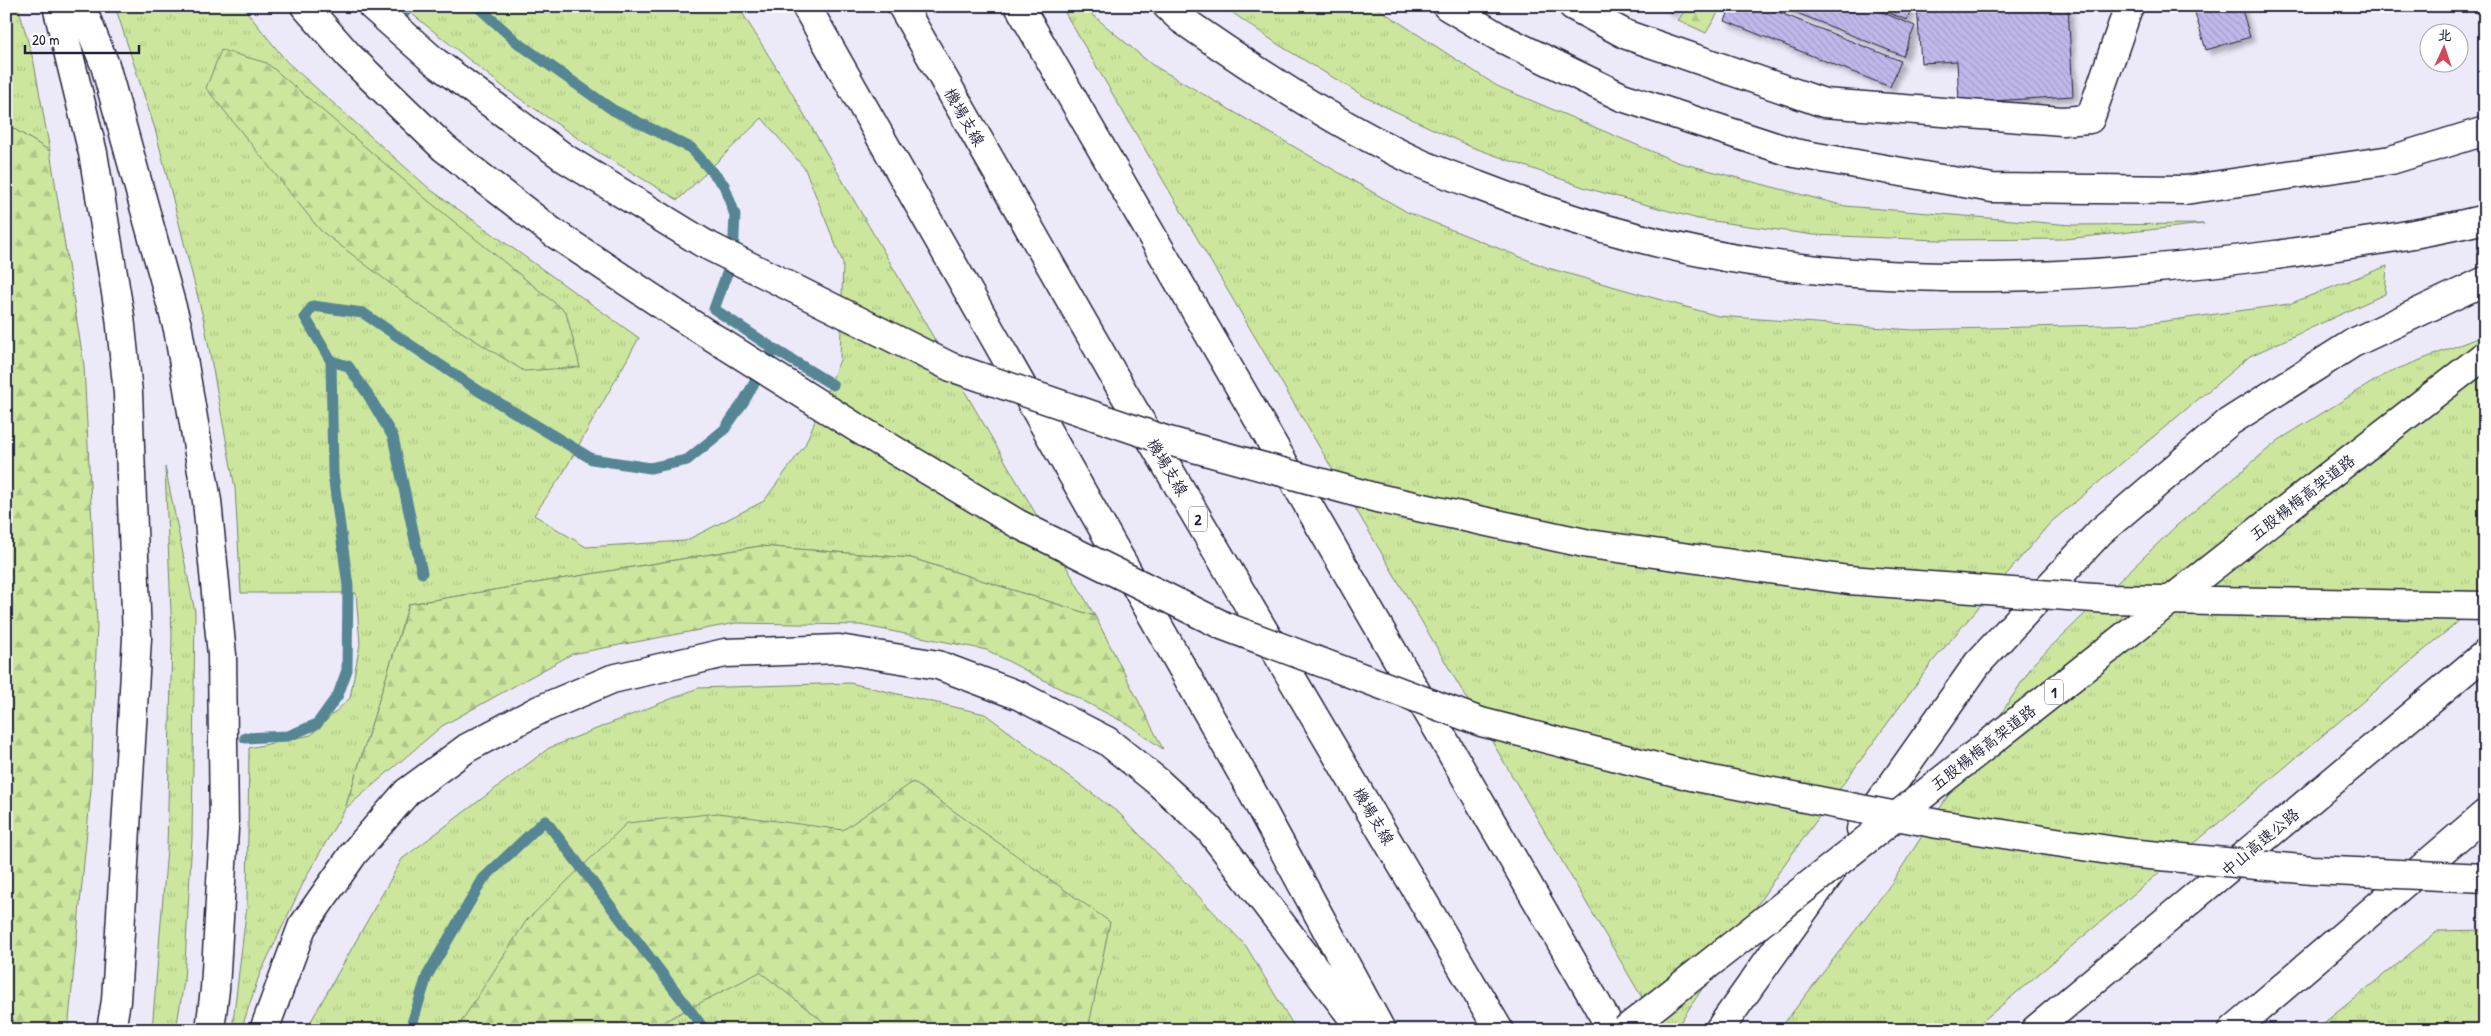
<svg xmlns="http://www.w3.org/2000/svg" width="2491" height="1036" viewBox="0 0 2491 1036" font-family="'Patrick Hand','LXGW WenKai TC',sans-serif">
  <style>
    .grass { fill: url(#grass-tufts); stroke: #77846c }
    .forest { fill: url(#forest-firs); stroke: #77846c }
    .lines { fill: none; stroke-linecap: round; stroke-linejoin: round }
    .stream { stroke: #568693; stroke-width: 11 }
    .building { fill: url(#building-back-hatch); stroke: #22223b; filter: url(#shadow) }
    .minor-casing { stroke: #22223b; stroke-width: 31 }
    .highway-casing { stroke: #22223b; stroke-width: 31 }
    .minor { stroke: #fff; stroke-width: 28 }
    .highway { stroke: #fff; stroke-width: 28 }
    .highway-bridge-casing { stroke: #22223b; stroke-width: 31; stroke-linecap: butt }
    .highway-bridge { stroke: #fff; stroke-width: 28 }
    .labels { text-anchor: middle; dominant-baseline: central; stroke-width: 4.5; stroke-linejoin: round; paint-order: stroke }
    .shield { fill: #fff; stroke: #646476; stroke-width: 1 }
    .shield-label { font-size: 15px; font-weight: bold; fill: #22223b }
    .street-label { font-size: 16px; fill: #22223b; stroke: #fff }
  </style>
  <defs>
    <pattern id="grass-tufts" width="24" height="20" patternUnits="userSpaceOnUse" patternTransform="scale(1.25)"><rect width="24" height="20" fill="#cce79d"/><path d="M3 7l-1-3M5 7V3M7 7l1-3M15 17l-1-3M17 17v-4M19 17l1-3" fill="none" stroke="#afc688"/></pattern>
    <pattern id="forest-firs" width="22" height="20" patternUnits="userSpaceOnUse" patternTransform="scale(1.25)"><rect width="22" height="20" fill="#cce79d"/><path d="M5 1l3.5 6h-7zM16 11l3.5 6h-7z" fill="#afc688"/></pattern>
    <pattern id="building-back-hatch" width="6" height="6" patternUnits="userSpaceOnUse" patternTransform="scale(1.25)"><rect width="6" height="6" fill="#c0b8ea"/><path d="M-1 5l2 2M0 0l6 6M5-1l2 2" fill="none" stroke="#a59eca"/></pattern>
    <filter id="shadow"><feDropShadow dx="4.5" dy="4.5" stdDeviation="2.5" flood-color="#0004"/></filter>
  </defs>
  <rect width="100%" height="100%" fill="#eceaf9"/>
  <filter id="ink" filterUnits="userSpaceOnUse"><feTurbulence type="fractalNoise" baseFrequency=".02" numOctaves="2"/><feDisplacementMap in="SourceGraphic" scale="10" xChannelSelector="R" yChannelSelector="G"/><feConvolveMatrix kernelMatrix="1 2 1 2 8 2 1 2 1" color-interpolation-filters="sRGB"/></filter>
  <g filter="url(#ink)">
    <g class="grass">
      <polygon points="6,6 18,6 34,63 50,151 6,124"/>
      <polygon points="115,6 242,6 287,62 431,190 639,338 562,475 534,515 586,547 685,541 764,501 805,445 840,360 843,263 805,169 762,118 678,200 598,152 506,89 402,6 738,6 790,90 1095,616 911,558 760,546 409,604 345,809 307,875 259,976 241,1030 232,1030 247,905 249,748 311,735 350,698 360,644 356,593 241,593 235,488 204,321 155,129"/>
      <polygon points="1061,6 1082,6 1151,64 1407,212 1548,268 1718,316 1913,330 2144,324 2289,304 2387,266 2385,294 2250,356 2050,523 1933,661 1781,869 1675,1030 1661,1030"/>
      <polygon points="1223,6 1374,6 1497,86 1677,162 1845,206 2072,225 2204,224 2065,239 1939,240 1814,235 1698,219 1586,188 1469,146 1367,98 1279,45"/>
      <polygon points="2485,335 2485,599 1972,1030 1779,1030 1891,884 2034,663 2176,526 2279,440 2387,373"/>
      <polygon points="165,467 195,612 192,838 184,981 176,1030 152,1030 167,849 172,636"/>
      <polygon points="850,683 985,714 1120,814 1246,946 1296,1030 306,1030 402,859 549,748 698,688"/>
      <polygon points="2485,930 2485,1030 2315,1030 2438,931"/>
    </g>
    <g class="forest">
      <polygon points="1688,6 1722,6 1706,33 1678,20"/>
      <polygon points="221,50 267,63 426,199 566,312 580,367 524,371 417,304 320,230 206,88"/>
      <polygon points="6,124 50,151 84,366 97,623 91,789 68,1030 6,1030"/>
      <polygon points="760,546 911,558 1095,616 1163,749 1129,725 987,650 860,625 736,623 572,654 442,726 345,809 409,604"/>
      <polygon points="913,782 1110,922 1088,1030 834,1030 760,972 665,1021 657,1030 456,1030 526,921 627,823 718,813 843,830"/>
    </g>
    <g class="lines">
      <g class="stream">
        <polyline points="477,6 518,43 613,110 691,148 724,185 735,215 733,257 714,309 774,349"/>
        <polyline points="402,15 411,6"/>
        <polyline points="331,361 305,317 313,306 363,313 479,391 592,459 650,468 687,460 724,430 744,401 774,349 833,385"/>
        <polyline points="245,738 288,736 317,724 338,695 347,670 348,586 333,474 331,361 348,366 367,393 393,437 422,573"/>
        <polyline points="410,1030 427,976 483,879 545,820 705,1030"/>
      </g>
    </g>
    <g class="building">
      <polygon points="1662,6 1677,6 1672,13"/>
      <polygon points="1731,6 1763,6 1901,61 1890,87 1725,21"/>
      <polygon points="1780,6 1867,6 1915,26 1903,56"/>
      <polygon points="1871,6 1912,6 1907,20"/>
      <polygon points="1917,6 2068,6 2073,96 1959,103 1957,61 1921,63"/>
      <polygon points="2193,6 2241,6 2250,37 2206,50"/>
    </g>
    <g class="lines">
      <g class="minor-casing">
        <polyline id="minor" points="1573,6 1627,35 1824,103 2062,121 2090,119 2129,6"/>
      </g>
      <g class="highway-casing">
        <g id="highway">
          <polyline points="57,6 93,153 120,317 128,393 137,638 116,1001 111,1030"/>
          <polyline points="81,6 105,65 178,329 207,501 222,655 224,829 215,989 210,1030"/>
          <polyline points="305,6 349,56 444,148 551,231 676,314"/>
          <polyline points="372,6 434,61 566,159 703,243"/>
          <polyline points="806,6 1243,775 1381,1030"/>
          <polyline points="902,6 1122,390 1499,1030"/>
          <polyline points="1019,6 1612,1030"/>
          <path d="M1167,6L1181,19C1256,71 1332,122 1415,161C1436,171 1458,178 1479,186C1567,220 1662,248 1756,262C1926,288 2106,277 2275,255C2345,245 2416,236 2485,219"/>
          <polyline points="1447,6 1499,37 1622,97 1794,153 1992,188 2185,190 2391,160 2485,131"/>
          <polyline points="1861,829 1978,663 2100,532 2229,422 2353,343 2485,281"/>
          <polyline points="264,1030 302,927 354,853 407,792 467,748 539,710 612,679 725,653 839,649 938,665 1020,696 1107,741 1157,781 1209,829 1362,1030"/>
          <polyline points="1719,1030 1831,872"/>
          <polyline points="2035,1030 2485,654"/>
          <polyline points="2233,1030 2485,814"/>
        </g>
      </g>
      <use href="#minor" class="minor"/>
      <use href="#highway" class="highway"/>
      <g class="highway-bridge-casing">
        <g id="highway-bridge">
          <polyline points="703,243 951,367 1165,440 1377,498 1589,544 1849,580 2108,599 2485,606"/>
          <polyline points="676,314 857,428 1018,524 1224,626 1481,722 1691,776 1938,824 2128,853 2312,870 2485,878"/>
          <polyline points="1625,1030 2309,491 2485,355"/>
        </g>
      </g>
      <use href="#highway-bridge" class="highway-bridge"/>
    </g>
  </g>
  <g class="labels">
    <g class="shield">
      <rect x="1189" y="506.5" width="18" height="25" rx="4"/>
      <rect x="2045" y="679.5" width="18" height="25" rx="4"/>
    </g>
    <g class="shield-label">
      <text x="1198" y="519">2</text>
      <text x="2054" y="692">1</text>
    </g>
    <g class="street-label">
      <text transform="translate(965 117) rotate(60)">機場支線</text>
      <text transform="translate(1168 467) rotate(59)">機場支線</text>
      <text transform="translate(2302 497) rotate(-38)">五股楊梅高架道路</text>
      <text transform="translate(1983 747) rotate(-38)">五股楊梅高架道路</text>
      <text transform="translate(1374 816) rotate(59)">機場支線</text>
      <text transform="translate(2260 842) rotate(-40)">中山高速公路</text>
    </g>
  </g>
  <rect width="2491" height="1036" fill="none" stroke="#fff" stroke-width="25"/>
  <rect x="12" y="12" width="2466" height="1011" fill="none" stroke="#22223b" stroke-width="2" filter="url(#ink)"/>
  <g transform="translate(2444 48) rotate(3)"><circle r="24" fill="#ffffff" stroke="#a7a7b1"/>
  <path d="M0-4L9 19L0 12L-9 19Z" fill="#d1495b"/>
  <text y="-8" font-size="14" font-weight="bold" text-anchor="middle" fill="#22223b">北</text>
  </g>
  <path d="M25 45v8h114v-8" fill="none" stroke="#22223b" stroke-width="2.5"/>
  <text x="32" y="45" font-size="15" fill="#22223b" stroke="#ffffff" stroke-width="4" paint-order="stroke">20 m</text>
</svg>
